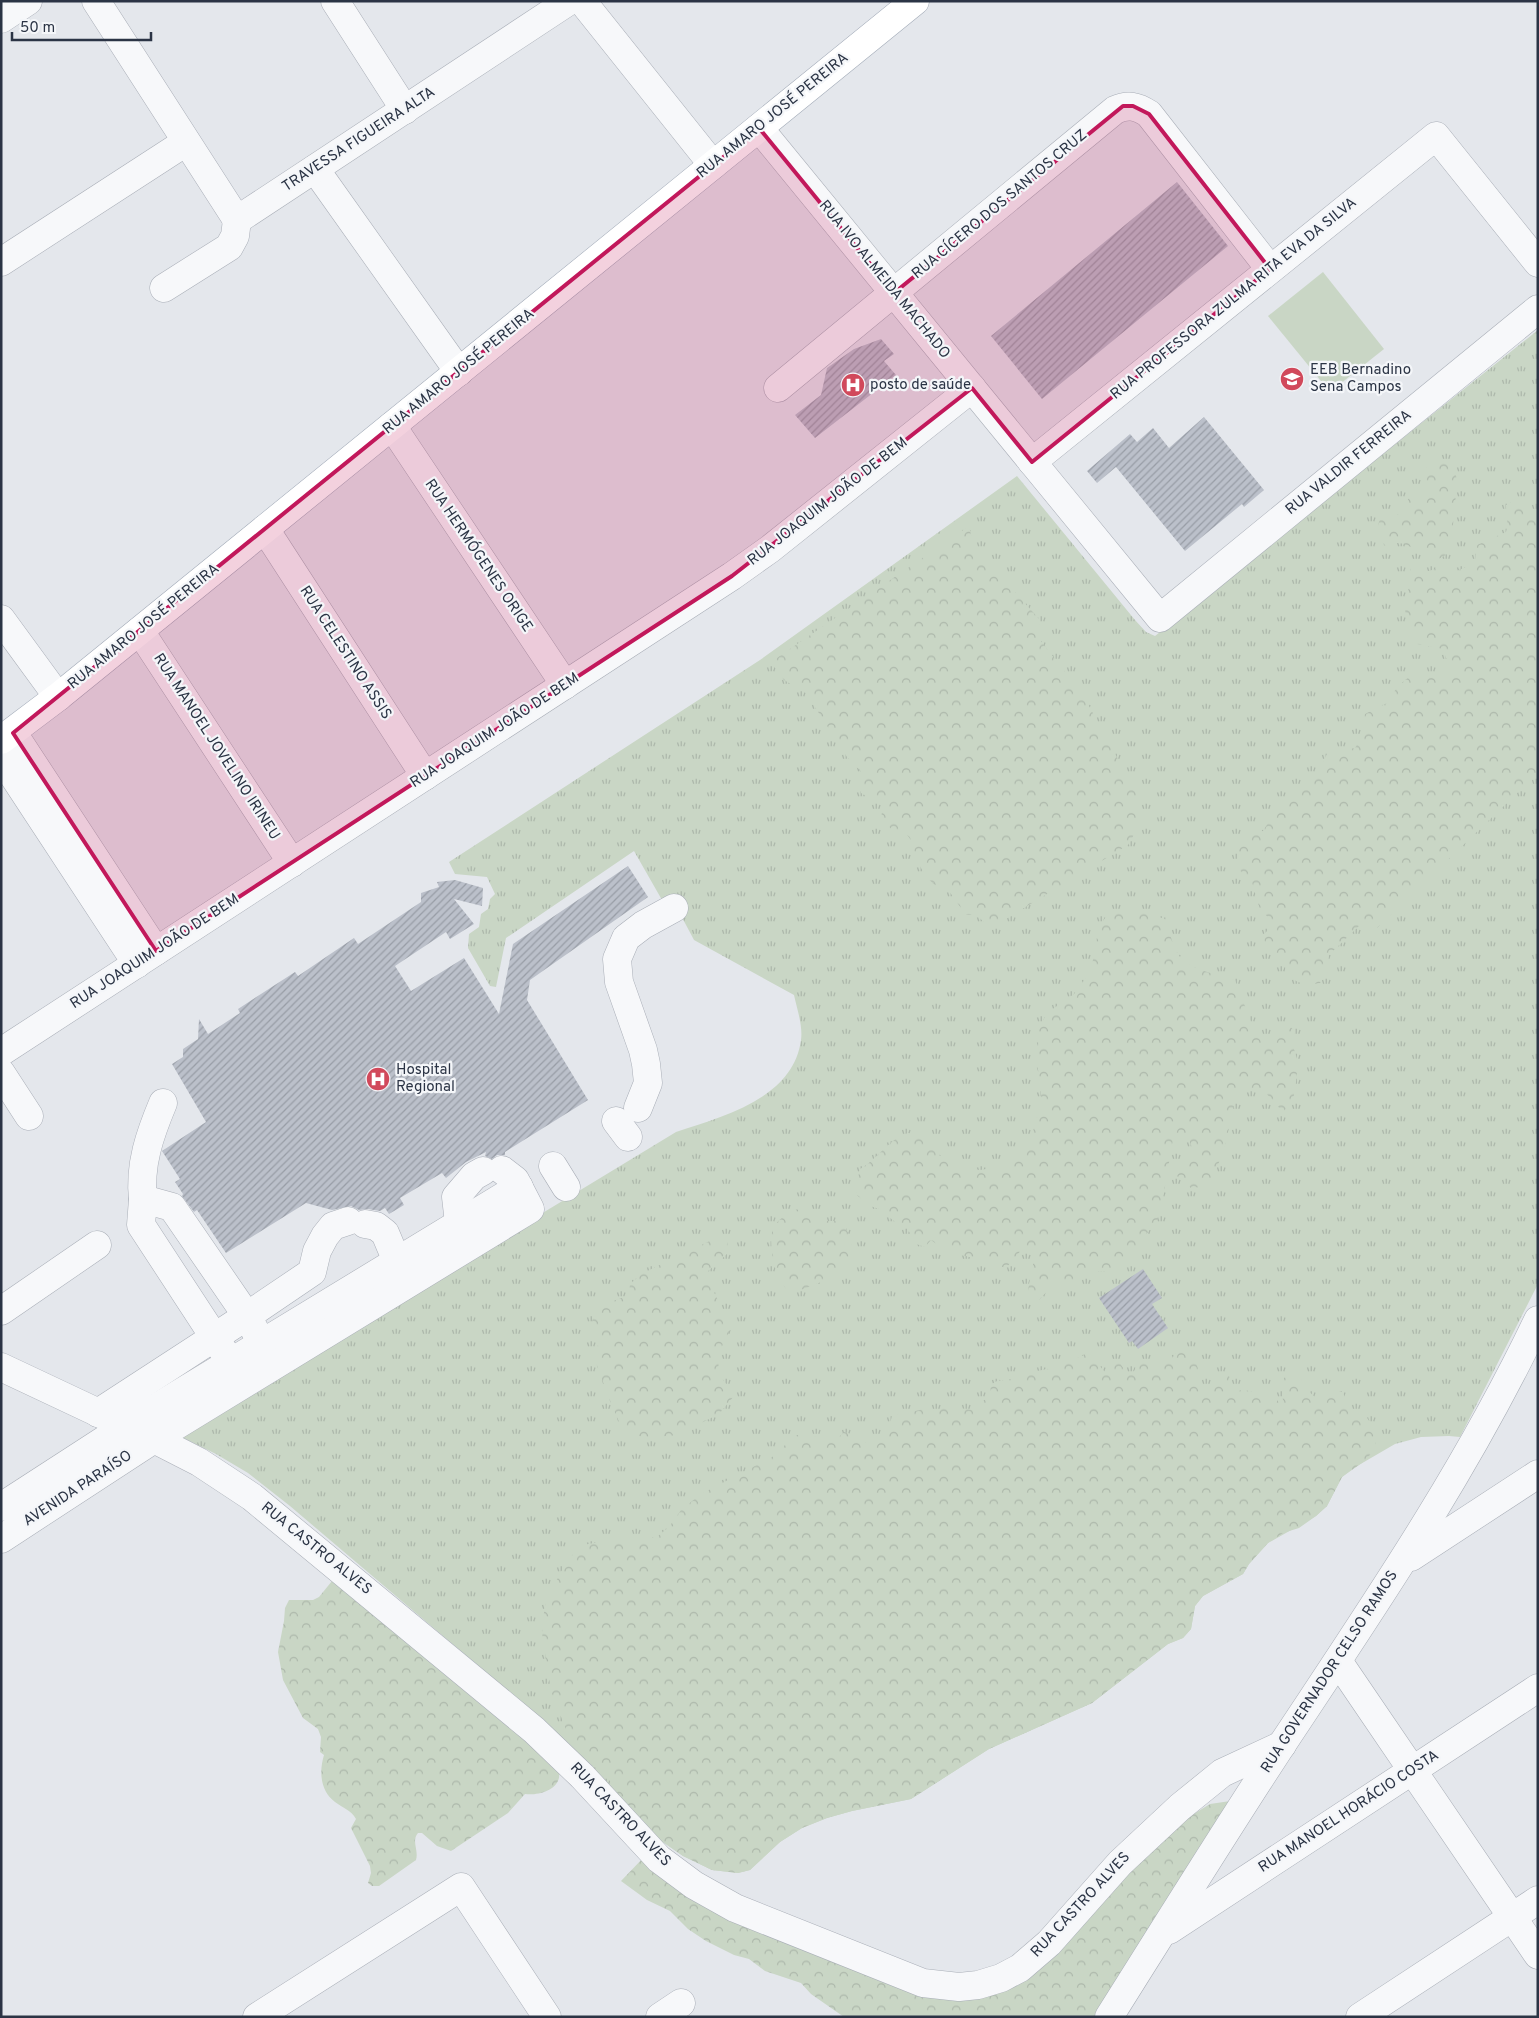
<svg xmlns="http://www.w3.org/2000/svg" width="1539" height="2018" viewBox="0 0 1539 2018" font-family="Overpass,sans-serif">
  <style>
    .grass { fill: url(#grass-tufts) }
    .forest { fill: url(#forest-crowns) }
    .park { fill: #c9d6c5 }
    .building { fill: url(#building-hatch) }
    .lines { fill: none; stroke-linecap: round; stroke-linejoin: round }
    .minor-casing { stroke: #a9aeb7; stroke-width: 29 }
    .major-casing { stroke: #a3abb8; stroke-width: 29 }
    .minor { stroke: #f7f8fa; stroke-width: 28 }
    .major { stroke: #fff; stroke-width: 28 }
    .marked { fill: #c2185b; fill-opacity: 0.2; stroke: #c2185b; stroke-width: 4; stroke-linejoin: round }
    .labels { text-anchor: middle; dominant-baseline: central; stroke-width: 4.5; stroke-linejoin: round; paint-order: stroke }
    .street-label { font-size: 15px; fill: #2b3445; stroke: #f4f6f9 }
    .poi-label { font-size: 15px; fill: #2b3445; stroke: #f4f6f9; text-anchor: start }
  </style>
  <defs>
    <pattern id="grass-tufts" width="24" height="20" patternUnits="userSpaceOnUse" patternTransform="scale(1.25)"><rect width="24" height="20" fill="#c9d6c5"/><path d="M3 7l-1-3M5 7V3M7 7l1-3M15 17l-1-3M17 17v-4M19 17l1-3" fill="none" stroke="#adb8ab"/></pattern>
    <pattern id="forest-crowns" width="20" height="18" patternUnits="userSpaceOnUse" patternTransform="scale(1.25)"><rect width="20" height="18" fill="#c9d6c5"/><path d="M2 6a3 3 0 1 1 6 0M12 15a3 3 0 1 1 6 0" fill="none" stroke="#adb8ab"/></pattern>
    <pattern id="building-hatch" width="6" height="6" patternUnits="userSpaceOnUse" patternTransform="scale(1.25)"><rect width="6" height="6" fill="#bbc0ca"/><path d="M-1 1l2-2M0 6l6-6M5 7l2-2" fill="none" stroke="#989da6"/></pattern>
  </defs>
  <rect width="100%" height="100%" fill="#e4e7ec"/>
  <path class="grass" d="M1538,330V1284L1460,1437L1449,1436L1421,1437L1410,1440L1395,1444L1352,1469L1342,1477L1327,1506L1316,1516L1268,1543L1249,1564L1243,1574L1203,1596L1195,1606L1191,1629L1183,1638L1168,1644L1092,1703L989,1749L911,1799L852,1811L827,1818L802,1828L780,1842L750,1870L738,1873L712,1870L683,1856L660,1840L557,1733L290,1506L248,1473L216,1454L177,1435L676,1132C723,1116 793,1099 801,1040C803,1026 797,1009 794,995L694,940L677,908L662,900L634,851L506,938L496,987L490,986L468,948L469,934L479,927L481,914L488,909L490,899L495,894L487,877L455,874L449,862L760,660L1017,476L1135,620L1146,632L1155,636Z"/>
  <g class="forest">
    <path d="M1442,459L1455,466L1457,484L1451,545L1449,553L1437,560C1425,557 1409,543 1397,543C1393,542 1388,545 1385,546C1377,536 1375,527 1382,516L1406,513V503L1410,496L1427,495L1423,475L1429,463Z"/>
    <path d="M1522,497C1527,506 1533,510 1538,519V773L1374,931L1360,925L1329,955L1327,973L1320,983C1304,986 1296,984 1285,971L1287,955L1275,954L1265,944L1264,934L1270,928L1269,918L1260,910L1252,882H1247C1232,862 1234,835 1263,831L1275,812L1285,811L1286,797L1303,783H1312L1328,752L1355,748L1360,740L1365,714L1391,701V696C1411,667 1422,674 1453,672V667L1446,658L1443,649L1417,644C1408,625 1399,606 1410,586L1408,578L1411,568L1429,571L1440,567L1452,573L1475,563L1477,545L1506,532C1509,522 1506,515 1506,505Z"/>
    <path d="M969,526L973,544L986,560L1040,620L1037,636L1083,695L1138,796L1140,824L1128,845L991,928L976,915H966L949,891C933,888 924,875 917,860C912,848 918,848 907,835L895,833L881,818L884,800L868,797L861,793L859,783L863,774L847,757L806,693L784,680L771,662Z"/>
    <path d="M1139,912L1166,919C1169,931 1174,953 1184,961C1195,970 1222,976 1235,980L1254,1030L1266,1039L1287,1024L1295,1031L1293,1046L1298,1062L1296,1082L1293,1101L1283,1112L1265,1092L1243,1086C1232,1099 1230,1131 1224,1150C1220,1162 1213,1173 1210,1186L1191,1188L1177,1176L1183,1163L1194,1154L1189,1139L1182,1135L1173,1139L1163,1198L1157,1220L1124,1264L1110,1271L1088,1272C1076,1289 1073,1285 1054,1284L1038,1301L1028,1295C1028,1281 1034,1269 1034,1254L1023,1248L1006,1268L966,1256L950,1254L931,1240L925,1247L916,1244L907,1228L899,1225L879,1209L870,1206L857,1195V1182L860,1169C878,1159 889,1138 909,1133L928,1143L939,1155L957,1167L980,1170L998,1167L1022,1154L1031,1138L1041,1104V1084L1037,1065L1039,1028L1047,1013L1074,994L1091,971L1099,926L1109,913Z"/>
    <path d="M795,1209L822,1215L825,1221H842C872,1273 833,1276 793,1293C776,1289 766,1240 774,1227C778,1219 788,1214 795,1209Z"/>
    <path d="M722,1235L727,1239L728,1253L706,1273C711,1286 716,1298 723,1309C727,1316 731,1318 732,1327C723,1342 712,1362 723,1380C727,1386 732,1389 734,1396L719,1414L677,1435L649,1438L634,1435L620,1424L610,1401L596,1363L599,1335L592,1323L594,1309L603,1302L613,1301L629,1295L630,1284L643,1273Z"/>
    <path d="M1091,1349L1098,1364L1105,1372L1112,1363H1120L1125,1371L1133,1374L1137,1364C1147,1359 1158,1359 1169,1362L1176,1353L1183,1350L1195,1356L1202,1387L1206,1392L1215,1377L1222,1372L1229,1376L1234,1392L1242,1390L1273,1394L1284,1410L1282,1391L1284,1378L1291,1373L1300,1375L1304,1387L1317,1399L1336,1391L1343,1392L1349,1410L1365,1415L1372,1425L1376,1438L1375,1448L1366,1460L1342,1477L1327,1506L1316,1516L1299,1528L1283,1533L1268,1543L1249,1564L1243,1574L1203,1596L1195,1606L1191,1629L1183,1638L1168,1644L1092,1703L989,1749L911,1799L852,1811L827,1818L802,1828L780,1842L750,1870L738,1873L712,1870L683,1856L660,1840L626,1804L607,1777L581,1752L567,1732L551,1691L542,1633L543,1619L546,1600L567,1561L577,1550L588,1544L619,1539L637,1542L658,1536L669,1527L681,1510L701,1494L772,1457L796,1435L837,1439L844,1432L851,1434L856,1439L876,1446L886,1437L892,1416L929,1408L939,1411L945,1406L972,1410L977,1404L988,1398L991,1392L990,1385L997,1381L1025,1377L1037,1371L1057,1367L1082,1356Z"/>
    <path d="M337,1580L394,1626L396,1634L403,1635L552,1757C554,1761 558,1767 559,1772C562,1790 537,1796 525,1794L508,1813L451,1851L437,1846L422,1833H418C411,1841 419,1850 416,1860L379,1886H372L368,1883L371,1873L370,1866L351,1828L356,1819C351,1810 344,1809 335,1802C320,1791 319,1771 324,1755L320,1752L321,1737L318,1729L303,1718L283,1680L278,1652L284,1621L285,1608L289,1600H313L319,1597L332,1581Z"/>
    <polygon points="1237,1800 1097,2017 844,2017 811,1994 801,1983 765,1971 749,1959 734,1955 706,1941 688,1929 670,1911 647,1900 621,1881 645,1856 673,1883 994,1993 1174,1826 1210,1804"/>
  </g>
  <polygon class="park" points="1323,272 1384,349 1330,392 1268,316"/>
  <g class="building">
    <polygon points="1177,182 1228,246 1042,399 991,336"/>
    <polygon points="881,339 894,354 884,361 896,375 815,438 795,415 821,395 827,368 854,349"/>
    <polygon points="1204,417 1264,490 1244,507 1242,504 1185,551 1116,467 1097,483 1087,471 1130,434 1137,442 1153,428 1169,448"/>
    <polygon points="628,866 648,897 530,980 527,1000 588,1100 505,1152 505,1155 497,1155 492,1159 485,1156 486,1152 466,1162 446,1178 442,1173 400,1198 404,1205 389,1214 385,1208 380,1211 368,1209 359,1210 351,1206 332,1210 306,1203 226,1253 197,1210 194,1212 182,1196 183,1194 175,1182 180,1179 162,1151 206,1122 172,1064 183,1057 183,1049 198,1039 199,1019 208,1034 240,1013 238,1009 295,972 298,976 354,938 358,944 421,902 421,893 439,887 437,882 455,880 483,888 482,906 454,899 474,924 450,939 446,932 395,966 411,991 464,958 499,1014 513,944"/>
    <polygon points="1143,1269 1162,1298 1152,1304 1168,1328 1138,1349 1132,1341 1129,1343 1099,1298"/>
  </g>
  <g class="lines">
    <g class="minor-casing">
      <g id="minor">
        <polyline points="96,1 237,220"/>
        <polyline points="335,1 405,110"/>
        <polyline points="582,1 713,165"/>
        <polyline points="1,19 28,1"/>
        <polyline points="759,128 1160,618 1538,309"/>
        <polyline points="315,169 459,372"/>
        <polyline points="1,262 186,142"/>
        <polyline points="164,288 229,247 235,236 237,220 569,1"/>
        <path d="M778,388L1115,110C1128,104 1137,106 1149,114L1270,269"/>
        <polyline points="392,426 565,685"/>
        <polyline points="1032,462 1436,136 1538,263"/>
        <polyline points="265,529 425,776"/>
        <polyline points="1,619 58,697"/>
        <polyline points="140,631 292,863"/>
        <polyline points="13,733 156,951"/>
        <polyline points="1,757 137,964"/>
        <polyline points="1,1052 732,576 770,549 972,388"/>
        <polyline points="1,1073 29,1116"/>
        <polyline points="638,1108 648,1083 646,1064 643,1050 619,982 617,959 626,938 643,925 674,908"/>
        <polyline points="616,1121 628,1137"/>
        <polyline points="553,1166 566,1187"/>
        <path d="M143,1199C139,1165 150,1134 163,1103"/>
        <polyline points="365,1224 376,1226 385,1233 404,1278"/>
        <polyline points="467,1238 459,1223 456,1197 474,1176 483,1171"/>
        <polyline points="1,1311 97,1245"/>
        <polyline points="1,1367 154,1439 199,1462 252,1497 534,1730 582,1776 659,1859 694,1885 735,1908 923,1983 959,1987 978,1985 1001,1978 1020,1968 1049,1943 1120,1863 1180,1807 1222,1773 1282,1745"/>
        <polyline points="241,1378 141,1225 143,1199 172,1207 247,1316 270,1358"/>
        <polyline points="98,1413 247,1316 312,1272 317,1251 325,1236 333,1226 348,1221"/>
        <polyline points="1,1507 126,1426 519,1187"/>
        <polyline points="1,1539 154,1439 530,1209 515,1180 502,1170"/>
        <polyline points="1411,1557 1538,1474"/>
        <polyline points="1338,1661 1538,1955"/>
        <polyline points="1169,1930 1538,1688"/>
        <polyline points="257,2017 461,1887 547,2017"/>
        <polyline points="660,2017 681,2003"/>
        <path d="M1109,2017C1167,1925 1224,1833 1283,1743C1375,1604 1466,1471 1538,1320"/>
        <polyline points="1360,2017 1538,1900"/>
      </g>
    </g>
    <g class="major-casing">
      <polyline id="major" points="1,740 58,697 915,1"/>
    </g>
    <use href="#minor" class="minor"/>
    <use href="#major" class="major"/>
  </g>
  <path class="marked" d="M1123,106H1133L1149,114L1270,269L1032,462L972,388L732,576L156,951L13,733L759,128L894,293Z"/>
  <defs>
    <g id="school-disc" transform="scale(1.25)"><circle r="9.5" fill="#d1495b" stroke="#f4f6f9"/><path d="M0-5L7-2L0 1L-7-2ZM-4 1L0 2.5L4 1V4Q0 6-4 4Z" fill="#fff"/></g>
    <g id="hospital-disc" transform="scale(1.25)"><circle r="9.5" fill="#d1495b" stroke="#f4f6f9"/><path d="M-5-5h3v3.5h4V-5h3V5h-3V1.5h-4V5h-3Z" fill="#fff"/></g>
  </defs>
  <g fill-rule="evenodd">
    <use href="#school-disc" x="1292" y="379"/>
    <use href="#hospital-disc" x="853" y="385"/>
    <use href="#hospital-disc" x="378" y="1079"/>
  </g>
  <g class="labels">
    <g class="street-label">
      <text transform="translate(773 116) rotate(-39)">RUA AMARO JOSÉ PEREIRA</text>
      <text transform="translate(359 140) rotate(-33)">TRAVESSA FIGUEIRA ALTA</text>
      <text transform="translate(1000 205) rotate(-40)">RUA CÍCERO DOS SANTOS CRUZ</text>
      <text transform="translate(884 280) rotate(51)">RUA IVO ALMEIDA MACHADO</text>
      <text transform="translate(1234 299) rotate(-39)">RUA PROFESSORA ZULMA RITA EVA DA SILVA</text>
      <text transform="translate(459 372) rotate(-39)">RUA AMARO JOSÉ PEREIRA</text>
      <text transform="translate(1349 463) rotate(-39)">RUA VALDIR FERREIRA</text>
      <text transform="translate(828 502) rotate(-38)">RUA JOAQUIM JOÃO DE BEM</text>
      <text transform="translate(478 556) rotate(56)">RUA HERMÓGENES ORIGE</text>
      <text transform="translate(144 627) rotate(-39)">RUA AMARO JOSÉ PEREIRA</text>
      <text transform="translate(345 653) rotate(57)">RUA CELESTINO ASSIS</text>
      <text transform="translate(495 731) rotate(-33)">RUA JOAQUIM JOÃO DE BEM</text>
      <text transform="translate(216 747) rotate(57)">RUA MANOEL JOVELINO IRINEU</text>
      <text transform="translate(155 952) rotate(-33)">RUA JOAQUIM JOÃO DE BEM</text>
      <text transform="translate(78 1489) rotate(-33)">AVENIDA PARAÍSO</text>
      <text transform="translate(316 1549) rotate(39)">RUA CASTRO ALVES</text>
      <text transform="translate(1330 1672) rotate(-57)">RUA GOVERNADOR CELSO RAMOS</text>
      <text transform="translate(1349 1812) rotate(-33)">RUA MANOEL HORÁCIO COSTA</text>
      <text transform="translate(620 1815) rotate(46)">RUA CASTRO ALVES</text>
      <text transform="translate(1081 1905) rotate(-47)">RUA CASTRO ALVES</text>
    </g>
    <g class="poi-label">
      <text x="1310" y="370">EEB Bernadino<tspan x="1310" dy="17">Sena Campos</tspan></text>
      <text x="870" y="385">posto de saúde</text>
      <text x="396" y="1070">Hospital<tspan x="396" dy="17">Regional</tspan></text>
    </g>
  </g>
  <rect width="1539" height="2018" fill="none" stroke="#2b3445" stroke-width="5"/>
  <path d="M12 32v8h139v-8" fill="none" stroke="#2b3445" stroke-width="2.5"/>
  <text x="20" y="32" font-size="15" fill="#2b3445" stroke="#f4f6f9" stroke-width="4" paint-order="stroke">50 m</text>
</svg>
